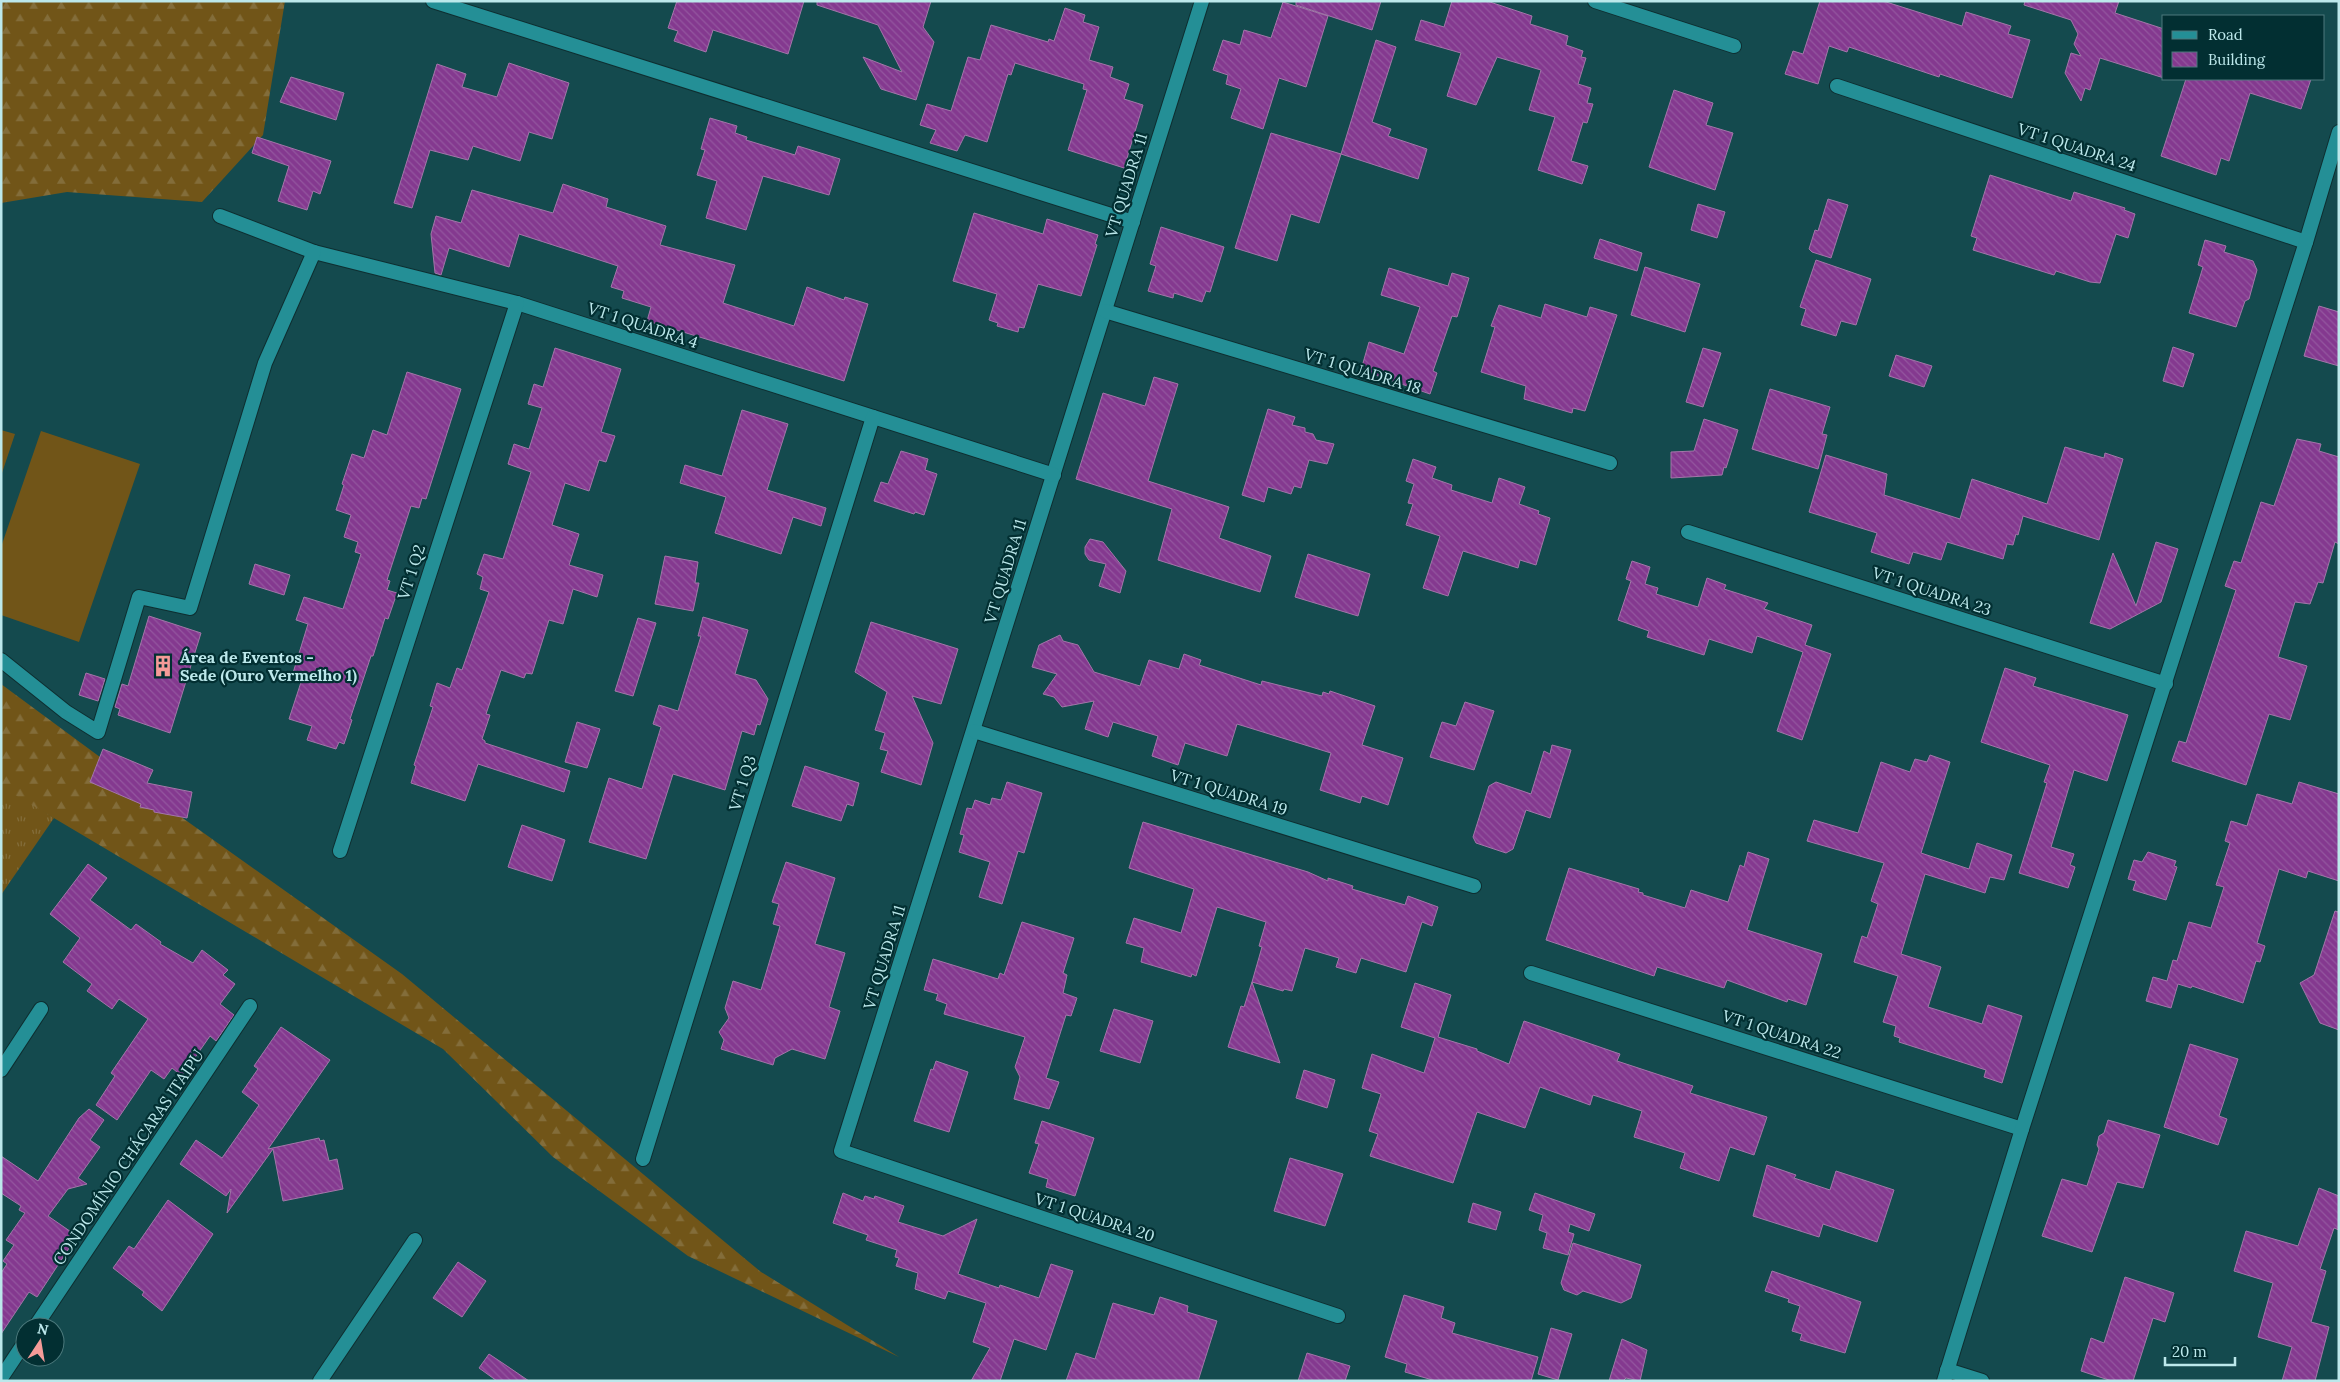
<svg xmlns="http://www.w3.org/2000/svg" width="2340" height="1382" viewBox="0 0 2340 1382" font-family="Lora,serif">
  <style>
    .grass { fill: url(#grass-tufts) }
    .forest { fill: url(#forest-firs) }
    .pitch { fill: #715518 }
    .building { fill: url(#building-back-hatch); stroke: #a376a9 }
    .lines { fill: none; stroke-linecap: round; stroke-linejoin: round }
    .minor-casing { stroke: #0e2e30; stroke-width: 16 }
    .minor { stroke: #248f96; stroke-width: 14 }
    .labels { text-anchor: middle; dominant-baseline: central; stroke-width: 4.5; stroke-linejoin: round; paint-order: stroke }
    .street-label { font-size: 16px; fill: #bce8eb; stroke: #022f32 }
    .poi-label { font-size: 16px; font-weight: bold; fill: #bce8eb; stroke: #022f32; text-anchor: start }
  </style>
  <defs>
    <pattern id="grass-tufts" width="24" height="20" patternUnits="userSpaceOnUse" patternTransform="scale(1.25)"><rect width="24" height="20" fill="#715518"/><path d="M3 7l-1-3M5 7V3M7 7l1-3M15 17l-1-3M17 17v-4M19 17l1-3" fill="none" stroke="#836d3a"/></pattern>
    <pattern id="forest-firs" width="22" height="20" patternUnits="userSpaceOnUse" patternTransform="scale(1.25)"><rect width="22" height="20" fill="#715518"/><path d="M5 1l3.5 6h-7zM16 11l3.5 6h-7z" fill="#836d3a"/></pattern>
    <pattern id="building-back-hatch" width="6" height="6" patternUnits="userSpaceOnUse" patternTransform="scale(1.25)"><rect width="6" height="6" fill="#84398f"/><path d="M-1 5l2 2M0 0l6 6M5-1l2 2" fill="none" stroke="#93569f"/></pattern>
  </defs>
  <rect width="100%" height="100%" fill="#144a4e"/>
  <polygon class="grass" points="1,783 54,818 1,895"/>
  <g class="forest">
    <polygon points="1,1 285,1 263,135 202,202 67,192 1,203"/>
    <polygon points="1,684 184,819 402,974 761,1272 899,1357 688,1256 553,1157 443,1049 10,792 1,784"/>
  </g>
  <g class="pitch">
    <polygon points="1,430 15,434 1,476"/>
    <polygon points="41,431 140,464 79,642 1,615 1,547"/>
  </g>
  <g class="building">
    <polygon points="677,1 804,1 788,54 713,30 706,52 674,41 678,31 668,28"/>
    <polygon points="817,1 931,1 923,27 934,42 916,100 881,89 863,57 902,72 878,25 817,5"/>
    <polygon points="1296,1 1381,1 1372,30 1296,5"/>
    <polygon points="1452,1 1487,1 1532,16 1530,24 1568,36 1566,45 1583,51 1581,57 1586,58 1578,84 1591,88 1587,103 1593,104 1587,123 1583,122 1571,161 1588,166 1582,184 1538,170 1555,117 1529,110 1541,70 1497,57 1476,105 1447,96 1461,53 1415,40 1421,20 1444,27"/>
    <polygon points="1820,1 1883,1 1962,26 1966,12 2011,26 2008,34 2030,40 2012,98 1940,74 1939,77 1849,47 1847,52 1829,46 1818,84 1785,74 1793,51 1803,54"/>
    <polygon points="2025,1 2119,1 2115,13 2164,29 2164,78 2100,58 2090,90 2085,88 2081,101 2065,73 2071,53 2081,56 2074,44 2078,34 2071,20 2024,5"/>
    <polygon points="1283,2 1328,16 1306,87 1279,78 1263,129 1231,118 1241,89 1226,84 1228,75 1213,70 1223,40 1240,45 1244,30 1271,38"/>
    <polygon points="1065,8 1085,15 1083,22 1099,27 1089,60 1113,67 1110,77 1129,84 1124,99 1143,105 1124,168 1068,150 1087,90 1083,89 1084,84 1015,63 1011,75 1008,74 987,142 965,135 957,151 930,143 936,130 920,125 927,104 951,111 968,57 980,60 991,25 1048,42 1049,39 1054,41"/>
    <polygon points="1376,40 1396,47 1372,122 1391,129 1388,136 1427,149 1418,179 1341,154 1319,223 1291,214 1277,261 1235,248 1271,133 1341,154"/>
    <polygon points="509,63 569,83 552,139 529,132 520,161 473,146 468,160 430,150 412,208 394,203 437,64 466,74 462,87 497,97"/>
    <polygon points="291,77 344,93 336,120 280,102"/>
    <polygon points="2186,79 2311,79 2301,109 2250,93 2229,161 2221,158 2216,175 2161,156"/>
    <polygon points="1674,90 1713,103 1706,125 1733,133 1715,190 1649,167"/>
    <polygon points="710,118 737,126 735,133 747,137 746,140 795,155 798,146 840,159 829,195 763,176 746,230 706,218 717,181 697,175 705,150 701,149"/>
    <polygon points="257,137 331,161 320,194 313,191 307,210 278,201 289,166 252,153"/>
    <polygon points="1990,175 2071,201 2074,192 2125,208 2124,210 2135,214 2128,238 2116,234 2100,283 2090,282 2056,271 2054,275 1973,250 1977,238 1971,236"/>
    <polygon points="563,184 608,199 606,207 666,226 660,245 735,265 723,303 794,326 807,287 844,300 845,297 868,304 844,381 647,321 651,307 622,298 624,291 611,287 618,266 519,234 509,267 449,248 441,275 435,273 431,234 436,216 461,223 472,190 553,213"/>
    <polygon points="1828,199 1848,205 1831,258 1812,252 1809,249 1815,230 1818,231"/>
    <polygon points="1698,204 1725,212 1717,238 1691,230"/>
    <polygon points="974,213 1043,234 1047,219 1098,235 1095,244 1097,245 1081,296 1038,284 1024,328 1019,327 1018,332 997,326 998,323 989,320 997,294 953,281"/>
    <polygon points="1161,227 1224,247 1210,292 1206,291 1202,302 1174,293 1173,298 1148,291 1156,266 1150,264"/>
    <polygon points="1600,239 1642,253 1637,271 1594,258"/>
    <polygon points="2205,240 2226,246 2224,252 2253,261 2257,270 2249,299 2245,301 2236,327 2189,313 2203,267 2198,265"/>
    <polygon points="1816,260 1871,279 1856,325 1841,321 1836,336 1801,325 1806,309 1800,307"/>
    <polygon points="1645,267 1700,284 1685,332 1631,315"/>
    <polygon points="1389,268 1448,286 1452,273 1469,278 1457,317 1452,316 1433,371 1437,373 1430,394 1361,370 1369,342 1404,354 1420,307 1381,295"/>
    <polygon points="1545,304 1587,317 1590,307 1617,315 1585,411 1573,408 1572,413 1524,399 1526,386 1481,372 1495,327 1491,326 1499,305 1541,318"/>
    <polygon points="2319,306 2339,312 2339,366 2304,356"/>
    <polygon points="2173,347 2194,354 2183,387 2163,381"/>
    <polygon points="555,348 621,369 601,432 615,436 606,462 599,460 589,491 565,483 552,525 579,534 569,565 603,575 597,597 573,589 563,624 549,620 532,674 526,673 524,678 501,670 486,714 490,715 482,739 485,741 485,743 570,771 564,792 478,764 465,801 411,783 416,766 414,765 433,707 430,706 437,683 450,688 457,668 462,670 489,592 480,589 483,577 477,574 484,554 503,559 531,472 508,464 514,444 529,449 542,408 528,404 534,384 543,387"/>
    <polygon points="1703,348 1721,353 1703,407 1686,402"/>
    <polygon points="1896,355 1932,366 1924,387 1889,376"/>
    <polygon points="407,372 461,389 426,499 422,498 419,508 411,506 387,580 390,581 387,590 397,593 388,619 385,618 373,656 371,656 350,719 352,720 344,744 339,742 336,749 307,740 312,726 289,719 303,676 293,673 308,624 296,620 304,597 343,609 361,554 355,552 358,542 344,537 351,515 336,510 344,485 342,484 352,454 364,458 373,430 387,435"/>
    <polygon points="1154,377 1178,384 1148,481 1229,507 1219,538 1271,556 1260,592 1158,560 1172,509 1076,479 1103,393 1145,406"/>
    <polygon points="1770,389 1830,407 1822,434 1827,435 1818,469 1752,449"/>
    <polygon points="1268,409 1295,417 1292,425 1305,428 1305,432 1313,434 1316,440 1334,444 1327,464 1309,460 1301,488 1294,486 1291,494 1268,487 1264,502 1242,495"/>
    <polygon points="742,410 788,424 767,490 826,508 821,526 793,517 781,554 715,533 726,497 680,483 685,465 722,476"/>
    <polygon points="1704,419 1738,430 1726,468 1724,467 1722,475 1671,478 1671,452 1694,451"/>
    <polygon points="2297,439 2321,444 2319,451 2339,457 2339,544 2335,542 2323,583 2318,582 2310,604 2295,602 2278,657 2307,666 2290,720 2269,714 2246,785 2172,761 2179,741 2186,743 2236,590 2225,586 2234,561 2241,563 2261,502 2274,506"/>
    <polygon points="2065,447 2104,458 2105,453 2123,459 2099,540 2023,516 2018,535 2016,534 2013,545 2007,544 2003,559 1947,542 1941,560 1913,552 1909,564 1871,552 1877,533 1809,512 1826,455 1887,474 1884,495 1960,519 1972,479 2047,504"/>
    <polygon points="901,451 928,459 925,470 937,474 924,515 915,512 914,514 874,501 881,482 888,484"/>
    <polygon points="1413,459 1436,467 1432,478 1452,485 1451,490 1492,503 1499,478 1525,487 1519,504 1539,511 1538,514 1550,518 1536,565 1520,560 1518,568 1463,551 1448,596 1423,588 1440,536 1406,525 1413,504 1408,503 1414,484 1406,481"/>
    <polygon points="1090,539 1103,542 1126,571 1120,593 1099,586 1106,564 1089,560 1085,554 1085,547"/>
    <polygon points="2156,542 2178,549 2161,602 2110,629 2090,623 2113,553 2136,606"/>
    <polygon points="1308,554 1370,574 1358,616 1295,597"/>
    <polygon points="665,556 698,562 695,583 699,583 693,611 655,604"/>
    <polygon points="1632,561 1650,567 1645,584 1658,588 1656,594 1698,607 1707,578 1726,585 1724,589 1768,603 1764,609 1812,625 1805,645 1831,654 1802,740 1777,731 1803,652 1757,636 1752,653 1709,639 1704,655 1647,637 1649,631 1618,620 1631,581 1626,579"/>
    <polygon points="255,564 290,575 284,595 249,584"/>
    <polygon points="149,616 201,633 170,733 118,715 120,709 115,707 122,684 128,686"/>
    <polygon points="703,617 748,630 735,674 756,680 768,699 760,725 757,724 754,735 742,731 725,790 673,774 646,859 589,842 609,778 642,789 661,727 653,724 659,705 678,711 701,636 698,636"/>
    <polygon points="638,618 656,623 633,696 615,691"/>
    <polygon points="871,622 958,649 941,704 912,696 933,743 921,785 881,772 888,751 880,749 885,733 875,730 887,692 855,672"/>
    <polygon points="1060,635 1063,641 1078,645 1094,672 1140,686 1149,660 1179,669 1184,654 1201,660 1199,665 1261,685 1262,681 1322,696 1323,692 1329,694 1330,691 1375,706 1362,745 1403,758 1388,805 1362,796 1360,803 1320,790 1331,753 1237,724 1227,756 1185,743 1178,765 1152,756 1158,736 1113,722 1108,737 1085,729 1094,701 1062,707 1054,697 1043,694 1057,674 1032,667 1039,645"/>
    <polygon points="2005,668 2036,678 2033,686 2128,715 2107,781 2074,770 2051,847 2074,854 2070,865 2075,867 2068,888 2019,873 2047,783 2044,782 2050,765 1981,742"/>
    <polygon points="86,673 105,679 98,701 79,695"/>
    <polygon points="1465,702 1494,711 1474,770 1430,757 1442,722 1456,726"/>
    <polygon points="577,722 600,729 587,768 565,762"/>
    <polygon points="1552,745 1571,750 1550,818 1526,810 1513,849 1506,853 1476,843 1473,837 1489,786 1496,782 1531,794 1544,751 1550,754"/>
    <polygon points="103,749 153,770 147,783 192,792 187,818 154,812 154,810 140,807 141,804 90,782"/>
    <polygon points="1930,755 1950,762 1921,853 1969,869 1977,843 2012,855 2004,880 1990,877 1985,893 1925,874 1901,954 1941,967 1928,1007 1982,1024 1988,1005 2022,1016 2002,1083 1984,1077 1986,1070 1899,1042 1900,1038 1894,1036 1896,1026 1883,1022 1898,976 1854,962 1862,936 1867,938 1878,904 1871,901 1884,863 1807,841 1814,820 1858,833 1881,762 1910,772 1915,759 1927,762"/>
    <polygon points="805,766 859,783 853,806 847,804 841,821 792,806"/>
    <polygon points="1007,782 1042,793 1024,853 1018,851 1002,904 979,897 990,862 959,852 964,835 960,834 967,808 972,809 975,800 990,805 992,798 1001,800"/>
    <polygon points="2299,782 2339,794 2339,881 2308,871 2306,878 2279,869 2257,943 2265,946 2260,962 2256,961 2243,1003 2192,986 2191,988 2178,984 2171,1008 2146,1001 2153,977 2167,981 2173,960 2177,961 2189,922 2211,928 2224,887 2216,885 2230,843 2225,841 2231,821 2247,826 2257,794 2292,804"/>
    <polygon points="1143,822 1308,872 1328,881 1328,878 1353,886 1352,889 1405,905 1408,896 1438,907 1432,926 1422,922 1406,972 1361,958 1356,973 1336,967 1339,958 1305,948 1292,991 1284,989 1283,991 1252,982 1262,947 1259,946 1266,922 1217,907 1196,976 1192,974 1191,977 1141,962 1144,948 1126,943 1134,918 1181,933 1194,889 1129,868"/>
    <polygon points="522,825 565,840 552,881 508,867"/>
    <polygon points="1748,852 1769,859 1747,930 1822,954 1806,1005 1788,999 1787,1002 1727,980 1724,988 1657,967 1654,976 1546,940 1569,868 1639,889 1638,892 1643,893 1643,895 1685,908 1691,890 1728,902 1740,865 1744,867"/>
    <polygon points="2148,852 2176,861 2174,866 2177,867 2166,900 2133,890 2136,881 2128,879 2134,860 2142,862"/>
    <polygon points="786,862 835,878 815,944 845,953 829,1007 840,1011 825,1059 792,1049 775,1058 773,1065 721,1049 724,1040 719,1032 729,1018 725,1008 733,981 761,990 780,926 773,924 779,904 772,902"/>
    <polygon points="88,864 107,878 90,900 131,930 136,924 161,942 160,944 193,963 202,950 228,970 223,975 235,984 220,1004 234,1015 216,1041 210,1036 182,1076 172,1068 164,1079 151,1070 117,1120 96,1105 115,1076 111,1073 148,1019 119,999 112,1009 87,991 92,984 63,962 80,938 50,914"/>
    <polygon points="2335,911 2339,912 2339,1030 2320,1023 2300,983 2314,975"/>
    <polygon points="1022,922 1074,938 1063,973 1067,975 1063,993 1077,998 1071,1016 1066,1015 1046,1078 1059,1082 1049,1109 1014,1099 1020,1077 1015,1067 1025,1037 944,1014 947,1004 936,1000 938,994 924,990 933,959 998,979 1000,973 1004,975"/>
    <polygon points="1252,982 1280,1063 1228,1047 1241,1006 1244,1007"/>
    <polygon points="1415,983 1451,995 1438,1037 1477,1049 1477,1051 1509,1064 1524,1021 1620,1054 1617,1061 1693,1086 1690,1093 1767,1117 1754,1155 1730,1147 1719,1181 1680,1168 1685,1153 1634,1137 1642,1111 1593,1095 1590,1105 1540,1087 1525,1128 1477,1112 1453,1183 1370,1156 1378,1134 1369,1131 1381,1094 1362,1088 1372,1054 1424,1073 1435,1038 1401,1027"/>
    <polygon points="1114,1009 1153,1021 1140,1063 1100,1051"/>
    <polygon points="281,1027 330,1060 268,1149 319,1138 320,1141 324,1140 329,1161 337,1159 343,1189 283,1201 273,1149 227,1213 231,1189 226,1196 180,1164 196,1140 222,1158 259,1105 242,1092 258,1069 254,1066"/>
    <polygon points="2190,1044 2238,1059 2219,1116 2227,1119 2218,1145 2164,1127"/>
    <polygon points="936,1061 968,1072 949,1132 914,1121 931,1069 933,1070"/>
    <polygon points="1304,1070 1335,1080 1327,1108 1296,1098"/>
    <polygon points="89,1109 104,1120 90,1140 100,1147 78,1178 87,1184 68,1189 48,1216 77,1236 37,1297 29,1292 1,1334 1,1273 7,1264 3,1261 14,1245 6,1240 25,1213 19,1210 21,1206 1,1193 1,1156 38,1181 79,1118"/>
    <polygon points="2108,1120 2160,1135 2143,1188 2117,1182 2092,1252 2042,1236 2062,1179 2087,1186 2099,1149 2097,1145 2099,1136 2104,1133"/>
    <polygon points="1042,1121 1094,1138 1075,1196 1046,1187 1048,1179 1029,1173 1039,1144 1035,1143"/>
    <polygon points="1290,1158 1343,1174 1325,1226 1274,1211"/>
    <polygon points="1767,1165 1796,1175 1794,1178 1830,1190 1836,1171 1894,1190 1877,1242 1823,1224 1819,1237 1753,1216"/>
    <polygon points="2319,1188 2339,1196 2339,1230 2334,1228 2320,1269 2326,1271 2311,1322 2329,1327 2315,1381 2282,1381 2292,1347 2258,1337 2273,1283 2234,1271 2246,1231 2298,1246"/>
    <polygon points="843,1193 863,1201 865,1196 874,1199 875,1196 904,1206 898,1222 943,1236 977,1219 958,1274 999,1288 1000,1285 1039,1298 1051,1264 1073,1271 1046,1350 1014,1339 1000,1381 971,1381 990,1348 973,1342 986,1303 948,1291 945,1299 915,1289 918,1273 896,1266 899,1258 895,1257 897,1250 866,1240 868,1235 833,1223"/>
    <polygon points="1535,1193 1595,1214 1589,1231 1570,1224 1568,1232 1574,1234 1568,1255 1543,1248 1547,1233 1539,1230 1543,1215 1529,1210"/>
    <polygon points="168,1200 213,1234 162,1311 142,1295 144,1292 113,1268 129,1246 134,1249"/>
    <polygon points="1473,1203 1501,1212 1496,1230 1468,1222"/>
    <polygon points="1573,1243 1641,1265 1631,1298 1621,1303 1583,1291 1577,1295 1564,1290 1561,1283"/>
    <polygon points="458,1262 486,1281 462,1317 433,1298"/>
    <polygon points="1772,1271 1861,1302 1845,1353 1800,1340 1802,1334 1792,1331 1800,1306 1788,1302 1789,1299 1765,1291"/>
    <polygon points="2125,1277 2174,1293 2165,1322 2153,1318 2133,1381 2112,1381 2081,1371 2091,1338 2104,1343"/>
    <polygon points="1404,1295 1444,1307 1441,1318 1455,1323 1452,1333 1538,1357 1531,1381 1436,1381 1405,1372 1407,1364 1385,1357"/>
    <polygon points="1160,1297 1188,1306 1187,1312 1217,1321 1198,1381 1066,1381 1076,1353 1095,1359 1113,1303 1154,1315"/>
    <polygon points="1551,1328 1572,1334 1558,1380 1538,1374"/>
    <polygon points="1622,1339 1647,1350 1640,1381 1626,1378 1623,1381 1609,1381"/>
    <polygon points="1307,1353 1350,1366 1345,1381 1298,1381"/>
    <polygon points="489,1354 504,1364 529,1381 497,1381 479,1368"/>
  </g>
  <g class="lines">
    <g class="minor-casing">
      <g id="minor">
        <polyline points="433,1 1133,222"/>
        <polyline points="1202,1 841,1151 1338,1316"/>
        <polyline points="1595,1 1734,46"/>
        <polyline points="1837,86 2306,242"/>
        <polyline points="220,216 314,252 517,303 1054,475"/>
        <polyline points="1105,311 1610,463"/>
        <polyline points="1688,532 2166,684"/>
        <polyline points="1,660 66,712 98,732 139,597 190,608 265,363 314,252"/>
        <polyline points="974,731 1474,886"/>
        <polyline points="340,851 517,303"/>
        <polyline points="1531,973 2022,1129"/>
        <polyline points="1,1070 41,1009"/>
        <polyline points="643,1159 873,417"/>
        <polyline points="35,1327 250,1006"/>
        <polyline points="1947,1370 1982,1381"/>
        <polyline points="1,1378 25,1342"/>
        <polyline points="320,1381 415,1240"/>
        <polyline points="1944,1381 2022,1129 2306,242 2339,132"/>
      </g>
    </g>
    <use href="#minor" class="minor"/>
  </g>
  <defs>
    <g id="building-bare" transform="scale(1.725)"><path d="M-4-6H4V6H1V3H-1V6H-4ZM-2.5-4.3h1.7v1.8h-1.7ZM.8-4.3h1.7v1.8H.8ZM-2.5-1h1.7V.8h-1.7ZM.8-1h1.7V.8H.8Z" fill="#f59b98" stroke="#022f32" stroke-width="2.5" paint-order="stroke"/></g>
  </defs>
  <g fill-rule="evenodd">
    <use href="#building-bare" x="163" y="666"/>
  </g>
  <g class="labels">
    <g class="street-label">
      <text transform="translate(2077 147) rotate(18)">VT 1 QUADRA 24</text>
      <text transform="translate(1126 185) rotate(-73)">VT QUADRA 11</text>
      <text transform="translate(643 325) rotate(18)">VT 1 QUADRA 4</text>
      <text transform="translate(1363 371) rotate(17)">VT 1 QUADRA 18</text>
      <text transform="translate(1005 571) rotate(-73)">VT QUADRA 11</text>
      <text transform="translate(411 572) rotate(-72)">VT 1 Q2</text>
      <text transform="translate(1932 591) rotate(18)">VT 1 QUADRA 23</text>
      <text transform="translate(742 783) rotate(-73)">VT 1 Q3</text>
      <text transform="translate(1229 792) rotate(17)">VT 1 QUADRA 19</text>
      <text transform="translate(884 957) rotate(-73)">VT QUADRA 11</text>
      <text transform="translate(1782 1034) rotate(18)">VT 1 QUADRA 22</text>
      <text transform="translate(128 1157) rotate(-56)">CONDOMÍNIO CHÁCARAS ITAIPU</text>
      <text transform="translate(1095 1217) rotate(18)">VT 1 QUADRA 20</text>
    </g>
    <g class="poi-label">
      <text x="180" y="657">Área de Eventos -<tspan x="180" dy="18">Sede (Ouro Vermelho 1)</tspan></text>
    </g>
  </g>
  <rect width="2340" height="1382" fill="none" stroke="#bce8eb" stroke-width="5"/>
  <rect x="2162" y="15" width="162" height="65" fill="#022f32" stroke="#4c797c"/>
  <rect x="2172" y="31" width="25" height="8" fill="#248f96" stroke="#4c797c"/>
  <text x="2208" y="40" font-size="15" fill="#bce8eb">Road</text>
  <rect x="2172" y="52" width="25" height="15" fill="url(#building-back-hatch)" stroke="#4c797c"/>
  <text x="2208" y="65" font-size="15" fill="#bce8eb">Building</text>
  <g transform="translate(40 1342) rotate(12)"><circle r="24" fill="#022f32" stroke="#4c797c"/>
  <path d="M0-4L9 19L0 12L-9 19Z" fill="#f59b98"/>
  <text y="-8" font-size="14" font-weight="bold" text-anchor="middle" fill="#bce8eb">N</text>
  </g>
  <path d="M2165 1357v8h70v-8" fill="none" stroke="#bce8eb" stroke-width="2.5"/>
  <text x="2172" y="1357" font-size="15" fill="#bce8eb" stroke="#022f32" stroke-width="4" paint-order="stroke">20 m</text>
</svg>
